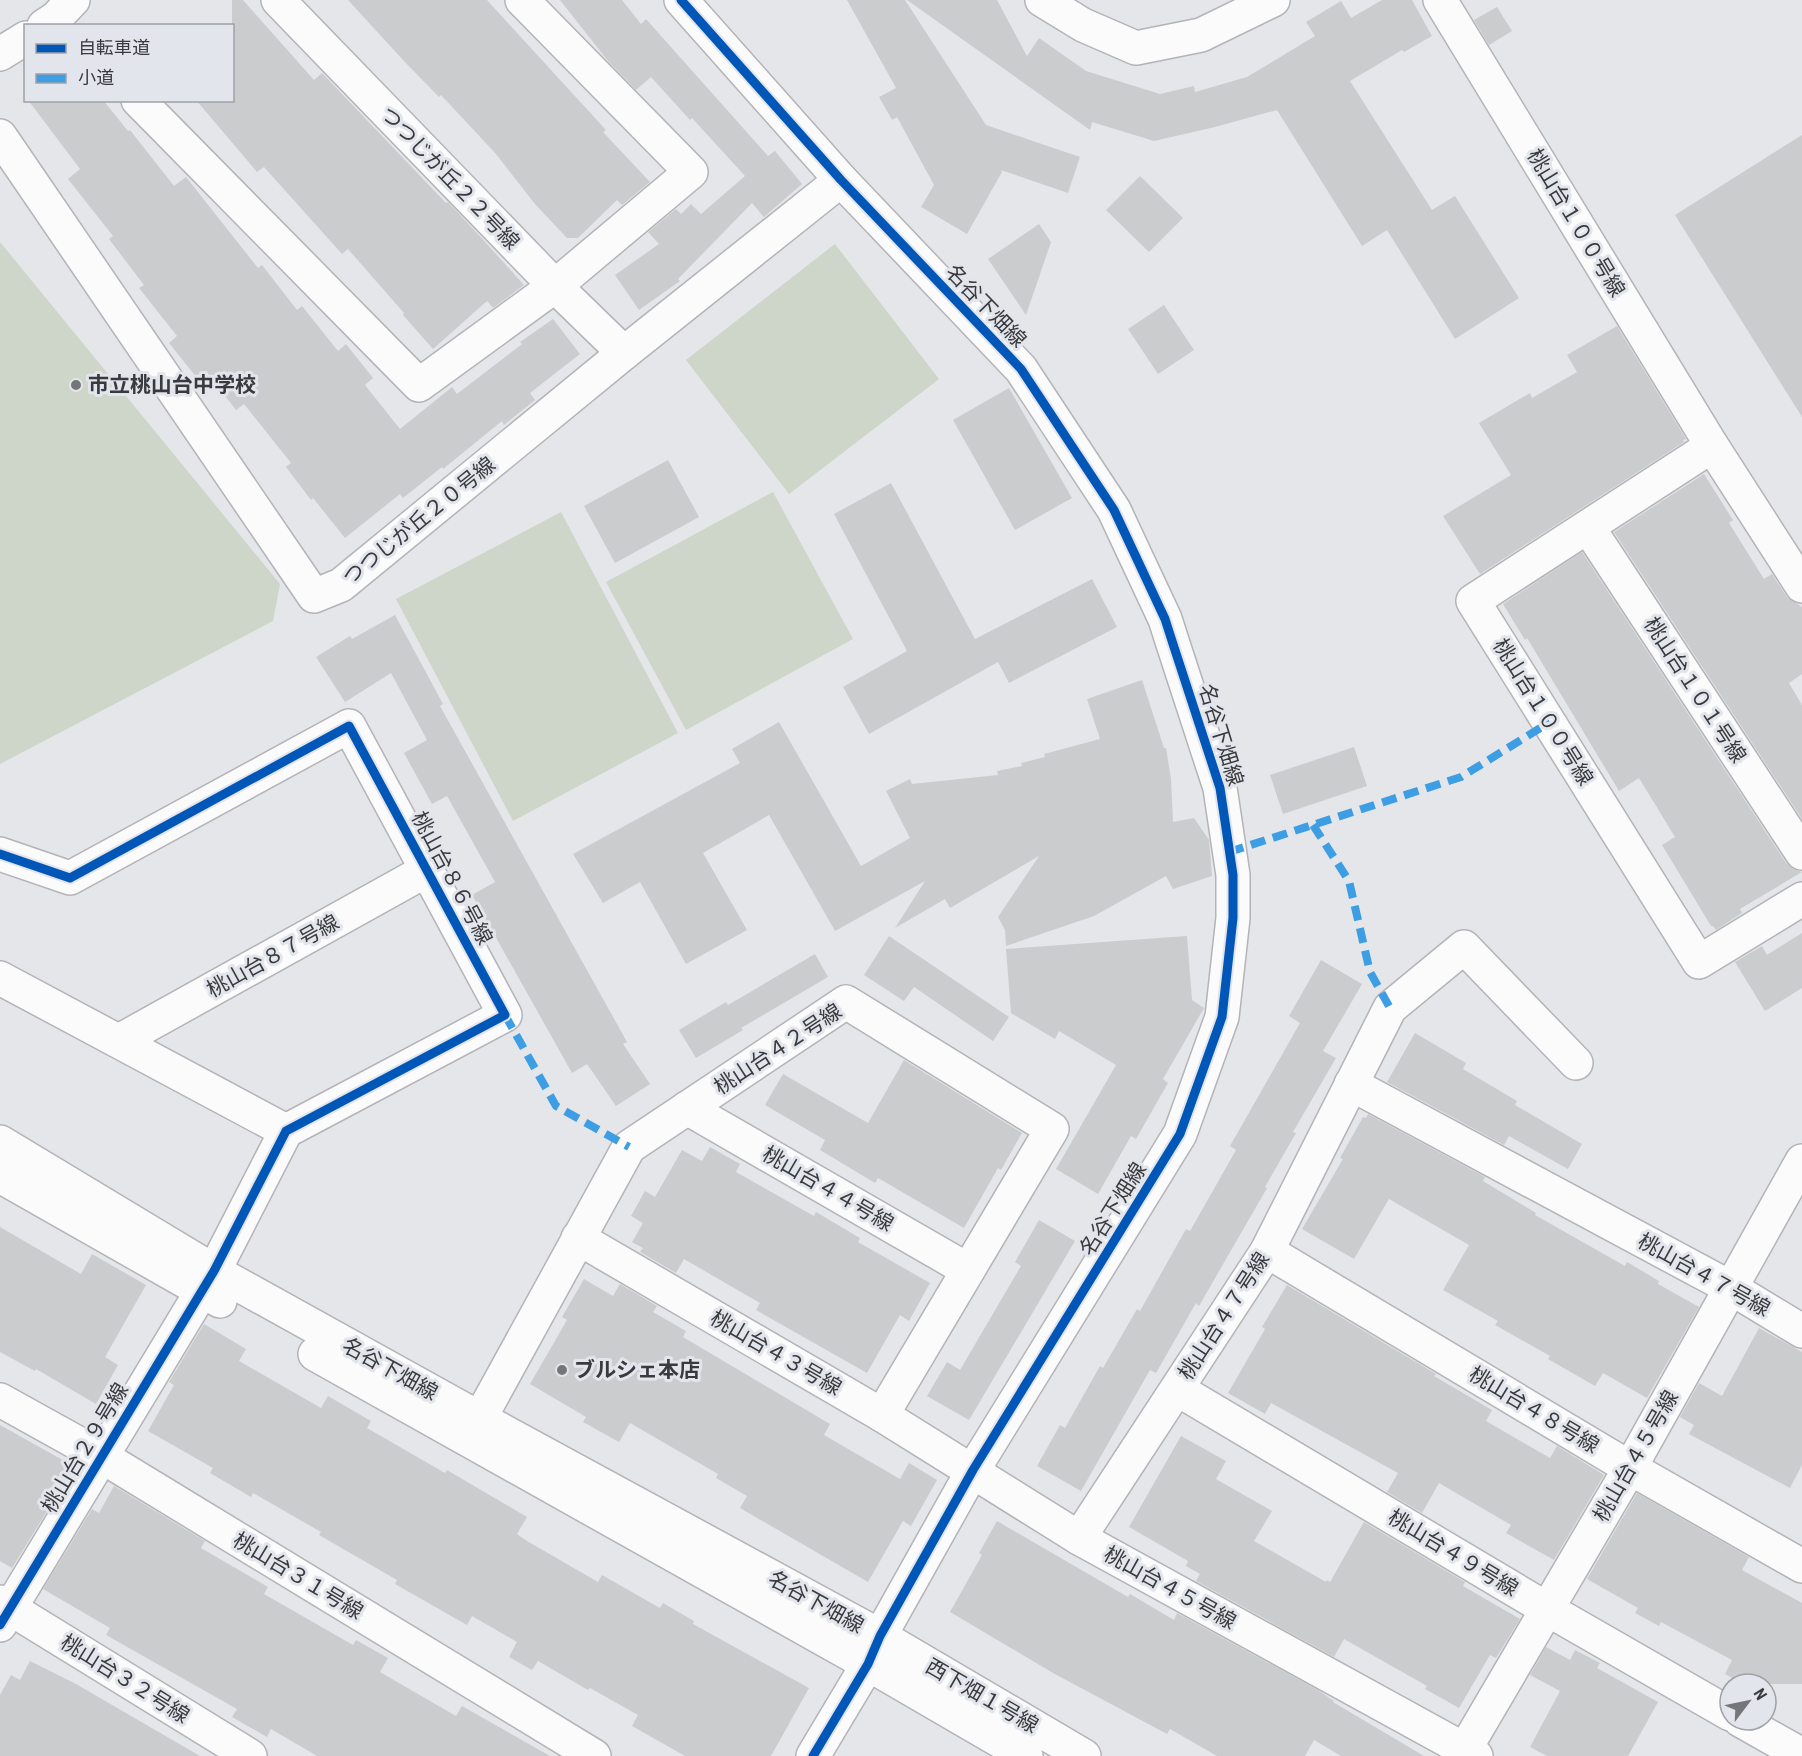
<svg xmlns="http://www.w3.org/2000/svg" width="1802" height="1756" viewBox="0 0 1802 1756" font-family="'Roboto Condensed','Noto Sans JP',sans-serif">
  <style>
    .green { fill: #cdd6c8 }
    .building { fill: #cbccce }
    .lines { fill: none; stroke-linecap: round; stroke-linejoin: round }
    .minor-casing { stroke: #b4b4b8; stroke-width: 36 }
    .minor { stroke: #fbfbfc; stroke-width: 33 }
    .quiet { stroke: #3e9ee3; stroke-width: 8; stroke-dasharray: 15 8; stroke-linecap: butt }
    .cycleway-casing { stroke: #e3e5ec; stroke-width: 13 }
    .cycleway { stroke: #0057b8; stroke-width: 9 }
    .poi-dot { fill: #75767a; stroke: #e3e5ec; stroke-width: 2 }
    .labels { text-anchor: middle; dominant-baseline: central; stroke-width: 6; stroke-linejoin: round; paint-order: stroke }
    .street-label { font-size: 21px; fill: #393a3d; stroke: #e3e5ec }
    .poi-label { font-size: 21px; font-weight: bold; fill: #393a3d; stroke: #e3e5ec; text-anchor: start }
  </style>
  <rect width="100%" height="100%" fill="#e5e6ea"/>
  <g class="green">
    <polygon points="0,242 280,584 273,621 0,764"/>
    <polygon points="835,244 939,379 789,494 686,360"/>
    <polygon points="773,492 853,639 686,730 606,582"/>
    <polygon points="561,512 678,733 513,821 396,599"/>
  </g>
  <g class="building">
    <polygon points="232,0 243,0 314,80 322,73 446,203 448,202 477,233 524,285 493,308 487,301 433,349 403,315 404,313 348,249 342,254 264,167 257,172 196,100 232,100"/>
    <polygon points="348,0 487,0 606,130 603,132 650,182 622,205 617,200 578,238 567,238 535,204 496,154 441,95 439,97 403,60"/>
    <polygon points="560,0 622,0 641,24 646,19 768,156 775,151 802,184 764,217 752,203 678,279 680,281 639,310 615,275 659,244 648,232 676,209 681,214 691,204 701,214 745,176 692,118 690,120 651,77 636,90 608,61"/>
    <polygon points="847,0 905,0 986,125 1080,157 1068,193 1001,170 1002,172 967,234 921,207 934,185 897,117 892,120 879,97 896,88"/>
    <polygon points="907,0 997,0 1027,56 1039,38 1086,71 1160,94 1194,86 1195,92 1247,77 1315,36 1306,22 1341,1 1351,18 1382,0 1412,0 1432,36 1404,52 1402,50 1350,81 1432,210 1455,196 1519,298 1455,339 1387,230 1362,246 1277,110 1215,127 1154,141 1092,122 1090,130"/>
    <polygon points="1497,7 1512,31 1489,45 1474,20"/>
    <polygon points="28,100 103,100 128,131 130,130 174,186 186,177 258,268 262,265 297,310 302,306 338,351 346,344 373,378 365,385 400,429 452,387 457,394 522,344 520,342 553,319 580,354 530,393 535,400 504,425 502,421 443,469 442,467 403,498 400,494 345,538 313,498 311,500 286,467 291,463 244,404 236,410 206,371 197,378 169,343 177,336 139,288 144,285 109,239 113,236 68,179 80,169"/>
    <polygon points="1802,135 1802,417 1675,215"/>
    <polygon points="1140,176 1183,218 1149,252 1106,210"/>
    <polygon points="1039,224 1051,242 1026,315 988,259"/>
    <polygon points="1164,305 1194,350 1158,374 1128,329"/>
    <polygon points="1617,326 1686,439 1683,440 1684,442 1480,574 1443,516 1511,475 1479,423 1530,393 1532,398 1577,372 1567,355"/>
    <polygon points="1009,388 1072,498 1015,530 953,420"/>
    <polygon points="668,460 699,517 615,563 584,506"/>
    <polygon points="1704,474 1733,520 1729,523 1764,579 1772,574 1787,597 1802,607 1802,674 1789,683 1802,705 1802,819 1614,532"/>
    <polygon points="891,483 975,639 1092,579 1117,627 1009,683 998,662 869,734 843,687 907,651 834,514"/>
    <polygon points="1582,552 1786,863 1793,869 1802,872 1740,909 1742,913 1716,930 1713,926 1711,926 1662,845 1675,837 1639,778 1619,791 1527,638 1525,640 1503,604"/>
    <polygon points="395,615 443,704 440,706 627,1042 623,1044 650,1084 616,1106 587,1064 572,1073 472,895 495,882 447,796 432,804 404,753 427,740 391,673 345,702 316,657 350,636 352,639"/>
    <polygon points="1142,680 1164,748 1166,748 1171,779 1173,822 1194,818 1209,840 1212,876 1173,889 1166,876 1094,916 1006,946 1005,930 998,917 1039,856 950,908 945,899 895,928 925,881 835,931 769,815 703,853 747,930 686,964 640,882 603,903 573,854 740,763 732,749 779,722 861,866 910,838 886,791 910,779 912,784 998,775 997,771 1022,766 1021,763 1045,757 1044,754 1100,739 1087,699"/>
    <polygon points="1354,747 1367,786 1283,814 1270,775"/>
    <polygon points="1802,933 1802,988 1765,1011 1735,962 1762,946 1767,955"/>
    <polygon points="889,936 1009,1017 993,1041 914,987 904,1001 864,975"/>
    <polygon points="1187,936 1192,1000 1204,1008 1163,1079 1168,1083 1136,1139 1131,1136 1098,1194 1056,1169 1116,1065 1059,1031 1055,1039 1011,1013 1006,949"/>
    <polygon points="815,954 828,977 741,1028 743,1030 696,1058 679,1030 726,1002 728,1005"/>
    <polygon points="1321,960 1362,984 1323,1051 1336,1058 1293,1132 1296,1133 1265,1187 1267,1188 1199,1306 1196,1303 1156,1373 1150,1370 1081,1491 1037,1466 1060,1425 1065,1428 1100,1366 1103,1368 1137,1309 1140,1311 1186,1229 1190,1231 1236,1150 1230,1146 1300,1023 1289,1016"/>
    <polygon points="1415,1033 1466,1063 1463,1069 1517,1101 1515,1105 1582,1144 1568,1169 1509,1136 1504,1145 1387,1082"/>
    <polygon points="904,1060 1022,1133 1001,1170 998,1168 964,1228 878,1178 875,1183 820,1150 825,1140 765,1105 783,1074 868,1123"/>
    <polygon points="1368,1114 1485,1177 1483,1181 1536,1213 1535,1215 1625,1266 1627,1262 1659,1281 1658,1284 1699,1307 1647,1398 1603,1373 1595,1386 1548,1359 1550,1356 1495,1325 1498,1321 1443,1290 1469,1245 1389,1199 1354,1259 1302,1229 1343,1159 1340,1158 1363,1117 1366,1118"/>
    <polygon points="710,1147 740,1164 736,1172 814,1216 816,1212 860,1238 858,1242 930,1283 909,1321 900,1315 867,1373 756,1310 760,1303 684,1259 676,1273 640,1252 643,1248 632,1242 643,1223 631,1216 645,1191 655,1197 682,1150 702,1161"/>
    <polygon points="1039,1220 1075,1241 969,1420 927,1396 947,1362 960,1370 1021,1266 1015,1262"/>
    <polygon points="0,1227 81,1274 92,1254 146,1285 105,1357 118,1365 96,1404 36,1369 35,1371 0,1352"/>
    <polygon points="584,1279 613,1296 620,1284 657,1306 653,1312 686,1331 683,1337 830,1424 824,1435 900,1479 909,1463 937,1480 911,1526 903,1521 868,1582 740,1508 747,1496 716,1478 718,1474 630,1423 619,1442 583,1422 586,1417 530,1384 567,1320 562,1317"/>
    <polygon points="1287,1285 1436,1374 1434,1376 1492,1410 1486,1421 1550,1458 1557,1446 1604,1475 1554,1560 1506,1533 1511,1525 1439,1483 1422,1513 1387,1492 1398,1473 1271,1403 1265,1414 1228,1393 1265,1329 1262,1327"/>
    <polygon points="204,1324 246,1349 239,1361 321,1408 328,1396 371,1421 367,1428 445,1473 447,1470 527,1517 517,1534 527,1541 598,1582 602,1575 660,1608 663,1603 694,1621 693,1624 809,1688 771,1756 685,1756 632,1726 638,1715 590,1688 588,1690 538,1661 532,1670 509,1657 517,1642 472,1616 467,1625 395,1584 397,1580 319,1535 321,1532 253,1493 251,1497 210,1473 213,1468 148,1431 174,1385 169,1382"/>
    <polygon points="1759,1328 1802,1352 1802,1465 1790,1488 1689,1434 1694,1425 1680,1417 1699,1383 1722,1396"/>
    <polygon points="0,1425 68,1463 54,1487 60,1490 12,1568 0,1561"/>
    <polygon points="1181,1436 1226,1461 1216,1479 1272,1511 1254,1541 1326,1582 1327,1580 1330,1582 1364,1522 1465,1582 1463,1586 1520,1619 1496,1658 1490,1655 1459,1708 1425,1689 1427,1686 1344,1639 1334,1657 1196,1581 1200,1574 1186,1566 1188,1561 1129,1527"/>
    <polygon points="114,1486 205,1541 201,1548 268,1587 264,1594 353,1645 356,1640 388,1658 380,1672 456,1716 462,1706 550,1756 317,1756 271,1729 267,1737 232,1717 237,1709 106,1635 110,1628 43,1589 92,1509 99,1513"/>
    <polygon points="1637,1493 1749,1557 1742,1570 1802,1603 1802,1684 1743,1684 1725,1674 1732,1660 1661,1622 1659,1626 1635,1613 1638,1608 1587,1579"/>
    <polygon points="997,1521 1128,1597 1130,1594 1174,1620 1177,1613 1316,1689 1334,1701 1333,1702 1424,1756 1341,1756 1314,1740 1305,1756 1217,1756 1170,1729 1167,1734 1053,1673 950,1612 982,1555 979,1553"/>
    <polygon points="1546,1647 1570,1660 1575,1650 1600,1663 1597,1668 1658,1702 1628,1756 1547,1756 1530,1747 1560,1691 1530,1675"/>
    <polygon points="30,1661 76,1684 200,1756 0,1756 0,1695 11,1675 20,1680"/>
  </g>
  <g class="lines">
    <g class="minor-casing">
      <g id="minor">
        <polyline points="278,0 555,286 624,353"/>
        <polyline points="681,0 841,180 1021,369 1114,510 1165,619 1173,644 1220,788 1233,875 1233,918 1222,1017 1180,1134 973,1470 880,1636 868,1664 813,1756"/>
        <polyline points="1042,0 1083,25 1136,48 1201,35 1273,0"/>
        <polyline points="1440,0 1712,446"/>
        <polyline points="44,26 56,18 73,0"/>
        <polyline points="0,54 26,38"/>
        <polyline points="138,100 419,385 555,286 691,172 522,0"/>
        <polyline points="0,136 314,596 341,585 624,353 841,180"/>
        <polyline points="1588,527 1802,853"/>
        <polyline points="1802,586 1712,446 1473,601 1699,962 1802,899"/>
        <polyline points="0,854 70,878 349,726 505,1015 286,1131 214,1271 0,1625"/>
        <polyline points="0,978 286,1131"/>
        <polyline points="119,1041 427,870"/>
        <polyline points="1351,1084 1731,1288 1802,1331"/>
        <polyline points="687,1108 968,1270"/>
        <polyline points="0,1142 214,1271 479,1418 880,1636 1084,1756"/>
        <polyline points="0,1176 220,1301"/>
        <polyline points="578,1238 882,1415 1079,1538 1476,1756"/>
        <polyline points="1267,1251 1630,1468 1802,1566"/>
        <polyline points="315,1354 868,1664 1026,1756"/>
        <polyline points="1177,1389 1547,1609 1730,1714"/>
        <polyline points="0,1400 101,1456 594,1756"/>
        <polyline points="469,1438 629,1147 846,1002 1052,1129 882,1415"/>
        <polyline points="1079,1538 1267,1251 1390,1008 1464,947 1576,1063"/>
        <polyline points="0,1602 250,1756"/>
        <polyline points="1740,1720 1802,1755"/>
        <polyline points="1465,1749 1630,1468 1802,1161"/>
      </g>
    </g>
    <use href="#minor" class="minor"/>
    <g class="quiet">
      <polyline points="1313,825 1349,881 1370,972 1390,1008"/>
      <polyline points="1229,852 1461,777 1550,722"/>
      <polyline points="505,1015 556,1106 629,1147"/>
    </g>
    <g class="cycleway-casing">
      <g id="cycleway">
        <polyline points="681,0 841,180 1021,369 1114,510 1165,619 1173,644 1220,788 1233,875 1233,918 1222,1017 1180,1134 973,1470 880,1636 868,1664 813,1756"/>
        <polyline points="0,854 70,878 349,726 505,1015 286,1131 214,1271 0,1625"/>
      </g>
    </g>
    <use href="#cycleway" class="cycleway"/>
  </g>
  <g class="poi-dot">
    <circle cx="76" cy="385" r="6"/>
    <circle cx="562" cy="1370" r="6"/>
  </g>
  <g class="labels">
    <g class="street-label">
      <text transform="translate(450 178) rotate(46)">つつじが丘２２号線</text>
      <text transform="translate(1576 223) rotate(59)">桃山台１００号線</text>
      <text transform="translate(986 306) rotate(46)">名谷下畑線</text>
      <text transform="translate(419 521) rotate(-39)">つつじが丘２０号線</text>
      <text transform="translate(1695 690) rotate(57)">桃山台１０１号線</text>
      <text transform="translate(1543 712) rotate(58)">桃山台１００号線</text>
      <text transform="translate(1221 735) rotate(73)">名谷下畑線</text>
      <text transform="translate(452 878) rotate(62)">桃山台８６号線</text>
      <text transform="translate(273 956) rotate(-29)">桃山台８７号線</text>
      <text transform="translate(778 1049) rotate(-33)">桃山台４２号線</text>
      <text transform="translate(828 1189) rotate(30)">桃山台４４号線</text>
      <text transform="translate(1113 1209) rotate(-58)">名谷下畑線</text>
      <text transform="translate(1704 1275) rotate(29)">桃山台４７号線</text>
      <text transform="translate(1224 1316) rotate(-57)">桃山台４７号線</text>
      <text transform="translate(776 1353) rotate(30)">桃山台４３号線</text>
      <text transform="translate(390 1369) rotate(29)">名谷下畑線</text>
      <text transform="translate(1534 1410) rotate(31)">桃山台４８号線</text>
      <text transform="translate(85 1448) rotate(-59)">桃山台２９号線</text>
      <text transform="translate(1636 1456) rotate(-60)">桃山台４５号線</text>
      <text transform="translate(1453 1553) rotate(31)">桃山台４９号線</text>
      <text transform="translate(298 1576) rotate(31)">桃山台３１号線</text>
      <text transform="translate(1170 1588) rotate(29)">桃山台４５号線</text>
      <text transform="translate(816 1602) rotate(29)">名谷下畑線</text>
      <text transform="translate(125 1679) rotate(32)">桃山台３２号線</text>
      <text transform="translate(982 1696) rotate(30)">西下畑１号線</text>
    </g>
    <g class="poi-label">
      <text x="88" y="385">市立桃山台中学校</text>
      <text x="574" y="1370">ブルシェ本店</text>
    </g>
  </g>
  <rect x="24" y="24" width="210" height="78" fill="#e3e5ec" stroke="#9fa1a6" stroke-width="1.5"/>
  <rect x="36" y="44" width="30" height="9" fill="#0057b8" stroke="#9fa1a6" stroke-width="1.5"/>
  <text x="78" y="54" font-size="18" fill="#393a3d">自転車道</text>
  <rect x="36" y="74" width="30" height="9" fill="#3e9ee3" stroke="#9fa1a6" stroke-width="1.5"/>
  <text x="78" y="84" font-size="18" fill="#393a3d">小道</text>
  <g transform="translate(1748 1702) rotate(58)"><circle r="28" fill="#e3e5ec" stroke="#9fa1a6" stroke-width="1.5"/>
  <path d="M0-4.5L10 22L0 15L-10 22Z" fill="#75767a"/>
  <text y="-9" font-size="16" font-weight="bold" text-anchor="middle" fill="#393a3d">N</text>
  </g>
</svg>
